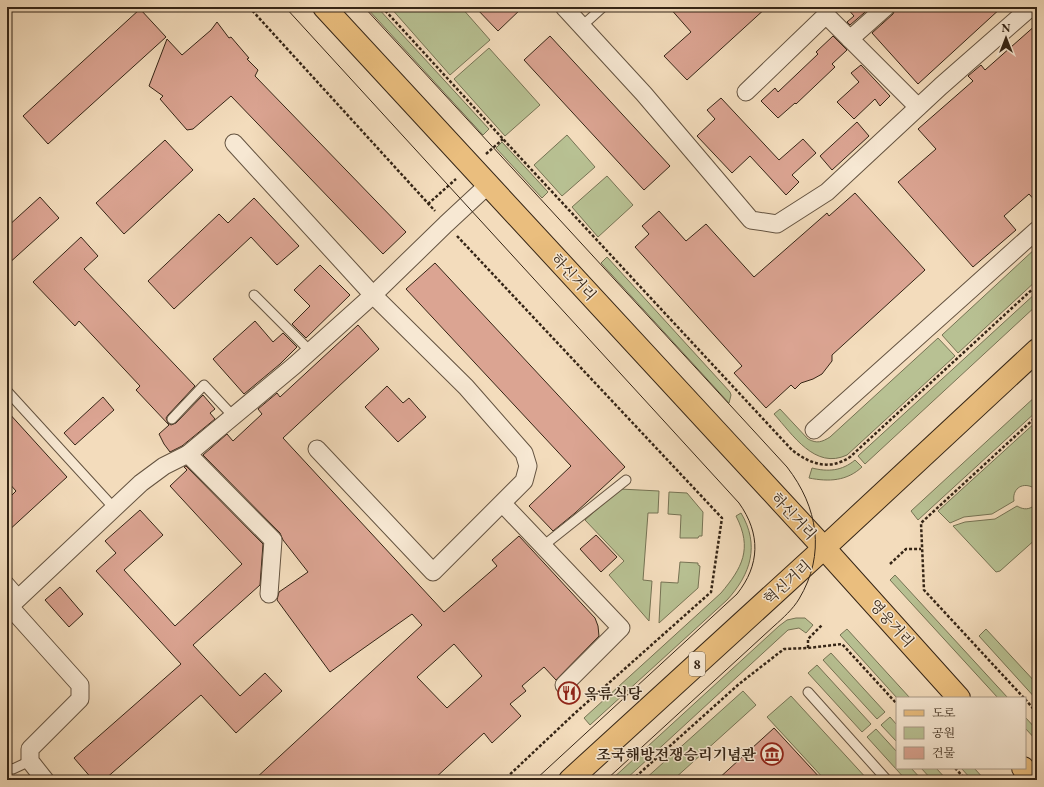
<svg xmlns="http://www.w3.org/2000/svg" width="1044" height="787" viewBox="0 0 1044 787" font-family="'EB Garamond','Noto Serif KR',serif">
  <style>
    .green { fill: #b8c193; stroke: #767354 }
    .building { fill: #dba492; stroke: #352516; fill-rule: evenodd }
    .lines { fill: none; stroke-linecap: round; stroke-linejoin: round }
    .lane-casing { stroke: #645340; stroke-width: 11 }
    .street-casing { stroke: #645340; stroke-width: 19 }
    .primary-casing { stroke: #352516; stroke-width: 24 }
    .path { stroke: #352516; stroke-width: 2.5; stroke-dasharray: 3 2; stroke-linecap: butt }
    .lane { stroke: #f7e8d3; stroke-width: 9 }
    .street { stroke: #f7e8d3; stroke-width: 17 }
    .primary { stroke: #eabe7e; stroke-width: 22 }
    .tram { stroke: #352516; stroke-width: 1 }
    .labels { text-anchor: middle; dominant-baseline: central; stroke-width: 3; stroke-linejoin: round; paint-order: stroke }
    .shield { fill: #f7e8d3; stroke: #6f604f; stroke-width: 1 }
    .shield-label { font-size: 14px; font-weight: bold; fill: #352516 }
    .street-label { font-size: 15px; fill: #352516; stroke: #f7e8d3 }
    .poi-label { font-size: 15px; font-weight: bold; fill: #352516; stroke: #f7e8d3; text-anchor: start }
  </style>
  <rect width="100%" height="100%" fill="#f3dcbc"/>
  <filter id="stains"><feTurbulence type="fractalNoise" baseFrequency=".005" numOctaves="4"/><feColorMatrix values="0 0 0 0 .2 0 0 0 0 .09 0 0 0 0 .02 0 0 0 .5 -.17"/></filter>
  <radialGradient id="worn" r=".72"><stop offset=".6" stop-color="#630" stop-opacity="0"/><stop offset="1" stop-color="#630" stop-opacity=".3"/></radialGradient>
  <g class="green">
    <polygon points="366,7 377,7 489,129 483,135"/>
    <polygon points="390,7 461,7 490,40 450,75"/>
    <polygon points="489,48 540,105 505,136 454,79"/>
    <polygon points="567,135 595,167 562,196 534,165"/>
    <polygon points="502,142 548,192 542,198 496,148"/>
    <polygon points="607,176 633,205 598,237 572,207"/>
    <polygon points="1037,247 1037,280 958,353 942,335"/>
    <polygon points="607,257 730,392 731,395 729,403 601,263"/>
    <polygon points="1037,292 1037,305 865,464 858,456"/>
    <path d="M938,338L955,356L847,455C815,470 793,435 774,414L780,409L808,439C817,444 822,442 830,437Z"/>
    <polygon points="1037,395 1037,411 918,520 911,511"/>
    <path d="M1037,421V483L1032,487C1021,482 1012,490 1014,501L992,514L964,517L950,523L938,511Z"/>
    <path d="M855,460L862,467C847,481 829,482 809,478L812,468C828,472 842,471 855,460Z"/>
    <polygon points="620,489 659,491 658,513 648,513 643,580 652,581 649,621 609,575 624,561 585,520"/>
    <polygon points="669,492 687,493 703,512 702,536 699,536 698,538 680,538 681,515 668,514"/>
    <path d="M1017,506C1022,509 1027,510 1032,507L1037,513V538L1000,571L996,572L953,526L965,522L995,519Z"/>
    <path d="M741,513C760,545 751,574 727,600L590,725L584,718L721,593C742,568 753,549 736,516Z"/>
    <polygon points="680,562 698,563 698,565 700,566 698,588 659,623 661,582 678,583"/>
    <polygon points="895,575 1008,698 998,698 890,580"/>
    <polygon points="796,618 805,618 813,625 806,633 799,628 788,630 625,780 611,780 779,626 787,620"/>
    <polygon points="847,629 910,698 897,698 840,635"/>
    <polygon points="986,629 1037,684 1037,700 979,636"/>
    <polygon points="831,653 885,712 877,719 823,660"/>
    <polygon points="817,665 871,724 862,732 808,673"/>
    <polygon points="743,691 756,705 673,780 644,780"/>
    <polygon points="791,696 868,780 825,780 767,717"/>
    <polygon points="890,717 897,725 897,742 881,725"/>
    <polygon points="1025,717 1037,730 1037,741 1025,728"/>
    <polygon points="876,729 897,752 897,768 911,768 922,780 906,780 867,737"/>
    <polygon points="921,768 936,768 947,780 932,780"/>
    <polygon points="961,768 974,768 985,780 972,780"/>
  </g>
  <g class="building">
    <polygon points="475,7 523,7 498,31"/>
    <polygon points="669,7 767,7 687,80 664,56 691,32"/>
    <polygon points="846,7 871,7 850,25 847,22 854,16"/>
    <polygon points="896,7 1002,7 918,84 872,33 893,14"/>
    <polygon points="140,9 166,37 48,144 23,116"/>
    <polygon points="217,22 229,38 231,37 249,58 247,59 258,70 255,76 406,232 383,254 231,96 193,129 187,130 160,99 163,96 149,86 167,39 182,55 211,30"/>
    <polygon points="1037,24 1037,203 1029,194 1004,216 1016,230 973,267 898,182 936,149 918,129 973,81 968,76 981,65 985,70"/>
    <polygon points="550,36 670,166 644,190 524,60"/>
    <polygon points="833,36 847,50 832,64 835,67 796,104 795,103 778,118 761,101 775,88 778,92 818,54 816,52"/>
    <polygon points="861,65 890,96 880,106 875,99 854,119 837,102 859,82 851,73"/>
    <polygon points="721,98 779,160 803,139 816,153 792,175 799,182 786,195 750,156 732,173 697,136 715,119 707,110"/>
    <polygon points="857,122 869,136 832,170 820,156"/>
    <polygon points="165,140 193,170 124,234 96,203"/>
    <polygon points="855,193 925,270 832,355 832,361 822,374 813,379 801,383 795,389 791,385 766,408 734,373 742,366 635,247 649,234 642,226 659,211 686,241 706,224 754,277 827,213 829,216"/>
    <polygon points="40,197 59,218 7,265 7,227"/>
    <polygon points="254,198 299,246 277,265 251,237 174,309 148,281 219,214 228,223"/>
    <polygon points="81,237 98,256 84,269 195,386 168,415 166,418 168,423 171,425 176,423 203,395 215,409 210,413 215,419 182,446 170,452 164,444 159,434 169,425 136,390 140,386 79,321 75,326 33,282"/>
    <polygon points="435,263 625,467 575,513 553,531 529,506 571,466 406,289"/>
    <polygon points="320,265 350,295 306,338 292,324 310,306 294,290"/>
    <polygon points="255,321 273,342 283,333 297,347 280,364 244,394 213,359"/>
    <path d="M358,325L379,349L283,438L444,612L497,566L492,560L519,536L595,618L598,626L599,636L556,680L544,667L522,686L526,691L510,704L521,716L492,743L484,733L433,780H254L422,625L412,614L330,672L277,600L279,592L308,572L283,540L280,533L203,455L227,434L233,441L262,414L258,409L277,393L280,397ZM454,644L482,676L447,708L417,677Z"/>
    <polygon points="387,386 403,403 409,398 426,417 398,442 365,407"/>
    <polygon points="103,397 114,410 75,445 64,433"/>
    <polygon points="7,411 67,477 7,532 7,500 16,491 7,481"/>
    <polygon points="186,466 263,544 260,585 193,645 240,696 265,673 282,691 236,733 201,695 104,780 93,780 74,758 181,664 96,571 116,553 105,541 140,510 163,535 124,570 175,626 242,564 170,486 187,470 184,467"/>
    <polygon points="596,535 617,557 601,572 580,549"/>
    <polygon points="60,587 83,614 69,627 45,600"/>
    <polygon points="774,728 822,780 717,780"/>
  </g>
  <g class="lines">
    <g class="lane-casing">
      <g id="lane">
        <polyline points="582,26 603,7"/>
        <polyline points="254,295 310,351"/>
        <polyline points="7,391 114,508"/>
        <polyline points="172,419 204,385 233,416"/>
        <polyline points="543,546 626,480"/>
        <polyline points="7,580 21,596"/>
        <polyline points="808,692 887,780"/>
        <polyline points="7,767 13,769 30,761"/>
      </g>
    </g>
    <g class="street-casing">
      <g id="street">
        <polyline points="564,7 644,94 751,220 777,224 827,192 941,86 1031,7"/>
        <polyline points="850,39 886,7"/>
        <polyline points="746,92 826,15 918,107"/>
        <polyline points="234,143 373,295 466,387 524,453 528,466 524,481 433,572 317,449"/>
        <polyline points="814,430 1037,230"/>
        <polyline points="188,454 295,365 373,295 446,224 488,185"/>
        <polyline points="503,504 621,628 564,685"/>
        <polyline points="10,607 80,685 80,699 30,749 30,761 45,780"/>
        <polyline points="7,609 141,483 164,466 188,454 273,540 269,594"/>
      </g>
    </g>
    <g class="primary-casing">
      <g id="primary">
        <polyline points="324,7 824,548 959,698"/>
        <polyline points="1023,768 1033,780"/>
        <polyline points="570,780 824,548 1037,350"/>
      </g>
    </g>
    <g class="path">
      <polyline points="249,7 435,211"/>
      <path d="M382,7L503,139L792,450C810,464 829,471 850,457L1037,285"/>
      <polyline points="486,154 503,139"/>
      <polyline points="428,204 456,179"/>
      <polyline points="457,236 722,518 711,592 574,714 504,780"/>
      <polyline points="890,564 906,549 921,549"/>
      <polyline points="808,648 808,639 822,625"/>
      <polyline points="1024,698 924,590 921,523 1037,416"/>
      <polyline points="1025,699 1037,713"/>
      <polyline points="955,768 966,780"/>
      <polyline points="632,780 739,684 784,649 808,648 842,644 897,704"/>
    </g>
    <use href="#lane" class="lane"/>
    <use href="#street" class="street"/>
    <use href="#primary" class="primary"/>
    <g class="tram">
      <path d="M285,7L739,503C761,534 760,565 737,594L535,780"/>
      <path d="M364,7L787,467C818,507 826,554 799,599C793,609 783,618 774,626L606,780"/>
    </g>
  </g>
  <defs>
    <g id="restaurant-ring" transform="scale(1.15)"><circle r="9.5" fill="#f7e8d3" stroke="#8f2418" stroke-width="1.5"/><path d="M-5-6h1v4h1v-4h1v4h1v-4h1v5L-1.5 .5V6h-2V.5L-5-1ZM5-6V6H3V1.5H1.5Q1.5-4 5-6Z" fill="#8f2418"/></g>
    <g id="museum-ring" transform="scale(1.15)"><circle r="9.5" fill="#f7e8d3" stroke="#8f2418" stroke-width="1.5"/><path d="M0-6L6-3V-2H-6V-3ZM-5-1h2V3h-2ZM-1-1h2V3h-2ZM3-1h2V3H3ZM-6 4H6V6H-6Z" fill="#8f2418"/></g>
  </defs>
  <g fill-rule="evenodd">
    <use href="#restaurant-ring" x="569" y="693"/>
    <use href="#museum-ring" x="772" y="754"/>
  </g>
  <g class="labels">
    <rect class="shield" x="689" y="652" width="16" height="24" rx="3"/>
    <g class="shield-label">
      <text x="697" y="664">8</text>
    </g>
    <g class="street-label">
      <text transform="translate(574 277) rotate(47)">하신거리</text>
      <text transform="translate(794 516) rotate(47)">하신거리</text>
      <text transform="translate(787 582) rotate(-42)">혁신거리</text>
      <text transform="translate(892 623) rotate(48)">영웅거리</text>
    </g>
    <g class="poi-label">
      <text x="584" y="693">옥류식당</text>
      <text x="756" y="754" text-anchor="end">조국해방전쟁승리기념관</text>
    </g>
  </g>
  <rect width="1044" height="787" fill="none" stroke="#f3dcbc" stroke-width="24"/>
  <rect x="8" y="8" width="1028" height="771" fill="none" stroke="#352516" stroke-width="2"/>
  <rect x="12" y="12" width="1020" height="763" fill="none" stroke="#352516"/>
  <rect x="896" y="697" width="130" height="72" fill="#f7e8d3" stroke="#a99a87"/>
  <rect x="904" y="710" width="20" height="6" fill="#eabe7e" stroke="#a99a87"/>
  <text x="932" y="717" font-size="12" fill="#352516">도로</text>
  <rect x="904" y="727" width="20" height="12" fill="#b8c193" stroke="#a99a87"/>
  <text x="932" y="737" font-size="12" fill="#352516">공원</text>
  <rect x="904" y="747" width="20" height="12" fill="#dba492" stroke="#a99a87"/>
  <text x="932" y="757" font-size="12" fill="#352516">건물</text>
  <g transform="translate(1006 38)" stroke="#f7e8d3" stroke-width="3" paint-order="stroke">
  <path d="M0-3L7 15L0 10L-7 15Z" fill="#352516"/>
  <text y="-6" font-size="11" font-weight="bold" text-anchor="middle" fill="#352516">N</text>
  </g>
  <rect width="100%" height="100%" filter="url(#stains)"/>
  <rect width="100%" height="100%" fill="url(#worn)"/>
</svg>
